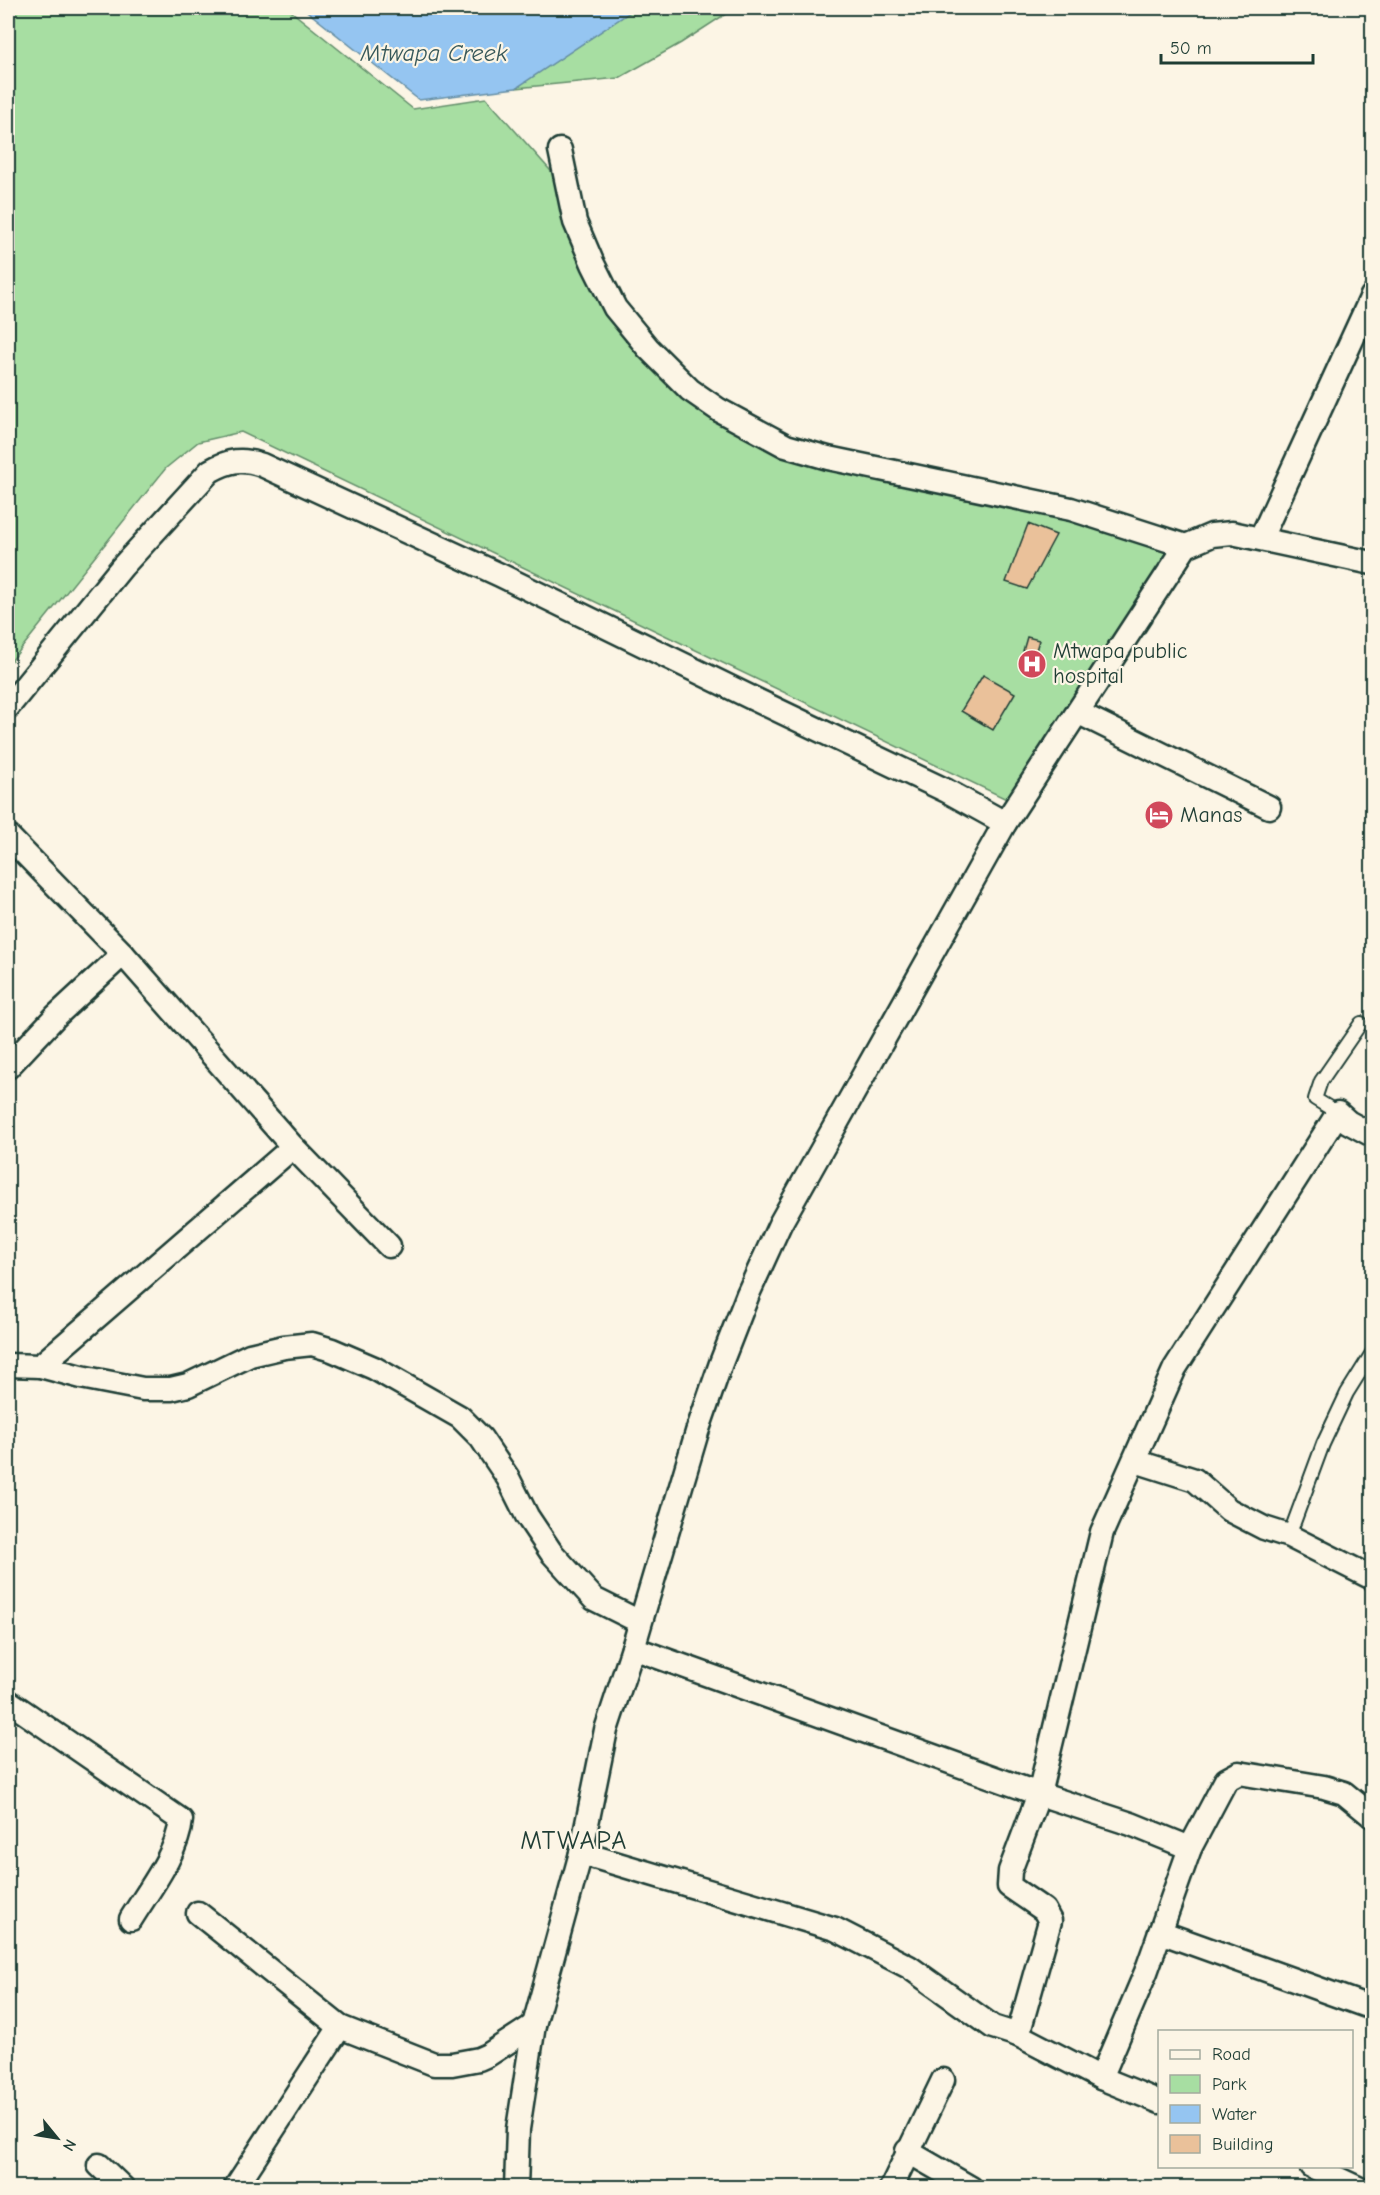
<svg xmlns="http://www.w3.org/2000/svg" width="1380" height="2195" viewBox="0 0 1380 2195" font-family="'Comic Neue',sans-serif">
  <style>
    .green { fill: #a7dea2; stroke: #638e6b; stroke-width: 1.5 }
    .water { fill: #95c5f1; stroke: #668fa5; stroke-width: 1.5 }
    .building { fill: #eac19a; stroke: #1f3d34; stroke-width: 1.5 }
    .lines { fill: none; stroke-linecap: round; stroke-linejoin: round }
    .lane-casing { stroke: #1f3d34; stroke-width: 16 }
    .street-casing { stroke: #1f3d34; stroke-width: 27 }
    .lane { stroke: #fcf5e5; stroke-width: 12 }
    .street { stroke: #fcf5e5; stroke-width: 22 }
    .labels { text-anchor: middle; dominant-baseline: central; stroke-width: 4.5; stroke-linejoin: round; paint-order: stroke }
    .poi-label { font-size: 22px; fill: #1f3d34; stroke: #fcf5e5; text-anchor: start }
    .water-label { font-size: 24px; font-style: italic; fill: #37585a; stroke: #fcf5e5 }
    .quarter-label { font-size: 26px; letter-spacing: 1.5px; fill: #1f3d34; stroke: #fcf5e5 }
  </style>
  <rect width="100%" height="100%" fill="#fcf5e5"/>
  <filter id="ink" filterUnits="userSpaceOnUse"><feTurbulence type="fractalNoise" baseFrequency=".0167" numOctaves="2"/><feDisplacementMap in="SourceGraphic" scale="12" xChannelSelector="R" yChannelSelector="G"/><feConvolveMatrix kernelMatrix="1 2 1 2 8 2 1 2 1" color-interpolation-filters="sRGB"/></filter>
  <g filter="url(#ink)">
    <g class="green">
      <polygon points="8,8 287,8 413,109 486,98 557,178 587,266 722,421 1174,545 1019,805 241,432 198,442 166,468 8,665"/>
      <polygon points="636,8 735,8 681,43 619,78 516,88"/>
    </g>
    <polygon class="water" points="303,8 636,8 516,88 419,100"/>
    <g class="building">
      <polygon points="1028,524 1056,535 1027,589 1006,582"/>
      <polygon points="1027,637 1039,640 1035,654 1023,651"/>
      <polygon points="983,675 1015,693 993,730 961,711"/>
    </g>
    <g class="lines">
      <g class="lane-casing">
        <g id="lane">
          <polyline points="1338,1113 1315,1099 1321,1081 1361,1023"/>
          <polyline points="1289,1536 1323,1444 1347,1393 1372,1353"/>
        </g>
      </g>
      <g class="street-casing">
        <g id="street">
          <polyline points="560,150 575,222 593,264 615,308 648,348 690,390 719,410 786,446 828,458 1071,509 1186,546"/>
          <polyline points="1261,538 1372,296"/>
          <path d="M8,707L122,567L210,471C229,460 242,458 262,465L500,575L750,697L947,791L1005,823"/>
          <polyline points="1079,713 1269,807"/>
          <polyline points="8,836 123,954 293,1147 389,1246"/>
          <polyline points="8,1067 56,1016 123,954"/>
          <polyline points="8,1365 40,1366 81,1377 143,1389 171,1389 188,1385 250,1355 284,1347 312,1344 332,1350 374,1368 460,1417 481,1438 508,1478 527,1516 551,1552 594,1599 640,1622"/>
          <polyline points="40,1366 293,1147"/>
          <polyline points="1135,1461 1195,1480 1229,1510 1264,1528 1289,1536 1372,1578"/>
          <polyline points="633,1648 1039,1794 1131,1824 1190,1848 1226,1780 1239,1773 1324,1787 1344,1793 1372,1816"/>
          <path d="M8,1701L181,1820C178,1853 148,1891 131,1919"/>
          <polyline points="581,1853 835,1929 909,1967 993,2027 1018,2035 1101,2078"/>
          <polyline points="198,1913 340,2027 434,2064 452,2064 479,2059 488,2055 534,2025"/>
          <polyline points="1160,1932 1372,2008"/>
          <polyline points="1018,2035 1050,1921 1044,1910 1009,1886 1010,1871 1039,1794 1102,1532 1175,1368 1338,1113 1348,1122 1372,1135"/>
          <polyline points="1160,2102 1101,2078 1146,1972 1190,1848"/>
          <polyline points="907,2151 971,2188"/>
          <polyline points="99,2165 123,2188"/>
          <polyline points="1311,2166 1358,2188"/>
          <polyline points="235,2188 340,2027"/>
          <polyline points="516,2188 518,2129 534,2025 581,1853 606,1730 633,1648 697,1432 721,1363 748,1294 780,1224 1005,823 1186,546 1212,535 1232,533 1372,563"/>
          <polyline points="891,2188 943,2080"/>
        </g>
      </g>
      <use href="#lane" class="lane"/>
      <use href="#street" class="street"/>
    </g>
  </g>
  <defs>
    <g id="hospital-disc" transform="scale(1.5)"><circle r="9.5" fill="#d1495b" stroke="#fcf5e5"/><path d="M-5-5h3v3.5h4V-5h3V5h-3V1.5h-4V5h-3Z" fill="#fff"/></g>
    <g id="hotel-disc" transform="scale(1.5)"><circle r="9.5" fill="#d1495b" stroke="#fcf5e5"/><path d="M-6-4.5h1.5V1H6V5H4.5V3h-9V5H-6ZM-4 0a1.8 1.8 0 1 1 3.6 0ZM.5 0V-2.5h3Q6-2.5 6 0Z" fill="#fff"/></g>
  </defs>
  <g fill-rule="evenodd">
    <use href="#hospital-disc" x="1032" y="664"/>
    <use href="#hotel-disc" x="1159" y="815"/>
  </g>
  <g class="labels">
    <g class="poi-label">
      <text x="1053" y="651">Mtwapa public<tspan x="1053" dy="25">hospital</tspan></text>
      <text x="1180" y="815">Manas</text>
    </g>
    <g class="water-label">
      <text x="434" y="53">Mtwapa Creek</text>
    </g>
    <g class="quarter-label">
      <text x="574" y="1841">MTWAPA</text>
    </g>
  </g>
  <rect width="1380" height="2195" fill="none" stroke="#fcf5e5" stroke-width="30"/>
  <rect x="15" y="15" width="1350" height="2165" fill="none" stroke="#1f3d34" stroke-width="2" filter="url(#ink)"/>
  <rect x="1158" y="2030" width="195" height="138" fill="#fcf5e5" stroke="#a4ab9e" stroke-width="1.5"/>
  <rect x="1170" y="2050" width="30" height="9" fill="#fcf5e5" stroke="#a4ab9e" stroke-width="1.5"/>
  <text x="1212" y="2060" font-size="18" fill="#1f3d34">Road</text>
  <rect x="1170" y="2075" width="30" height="18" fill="#a7dea2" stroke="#a4ab9e" stroke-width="1.5"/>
  <text x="1212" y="2090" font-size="18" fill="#1f3d34">Park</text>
  <rect x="1170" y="2105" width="30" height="18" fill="#95c5f1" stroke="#a4ab9e" stroke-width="1.5"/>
  <text x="1212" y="2120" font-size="18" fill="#1f3d34">Water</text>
  <rect x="1170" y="2135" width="30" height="18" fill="#eac19a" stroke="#a4ab9e" stroke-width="1.5"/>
  <text x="1212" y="2150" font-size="18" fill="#1f3d34">Building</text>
  <g transform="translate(57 2138) rotate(120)" stroke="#fcf5e5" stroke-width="4.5" paint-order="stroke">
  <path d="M0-4.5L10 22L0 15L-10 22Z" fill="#1f3d34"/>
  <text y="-9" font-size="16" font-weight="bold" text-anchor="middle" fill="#1f3d34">N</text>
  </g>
  <path d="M1161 54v9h152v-9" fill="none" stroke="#1f3d34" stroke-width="3"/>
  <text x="1170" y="54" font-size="18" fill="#1f3d34" stroke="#fcf5e5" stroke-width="4.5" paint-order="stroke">50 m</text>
</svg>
